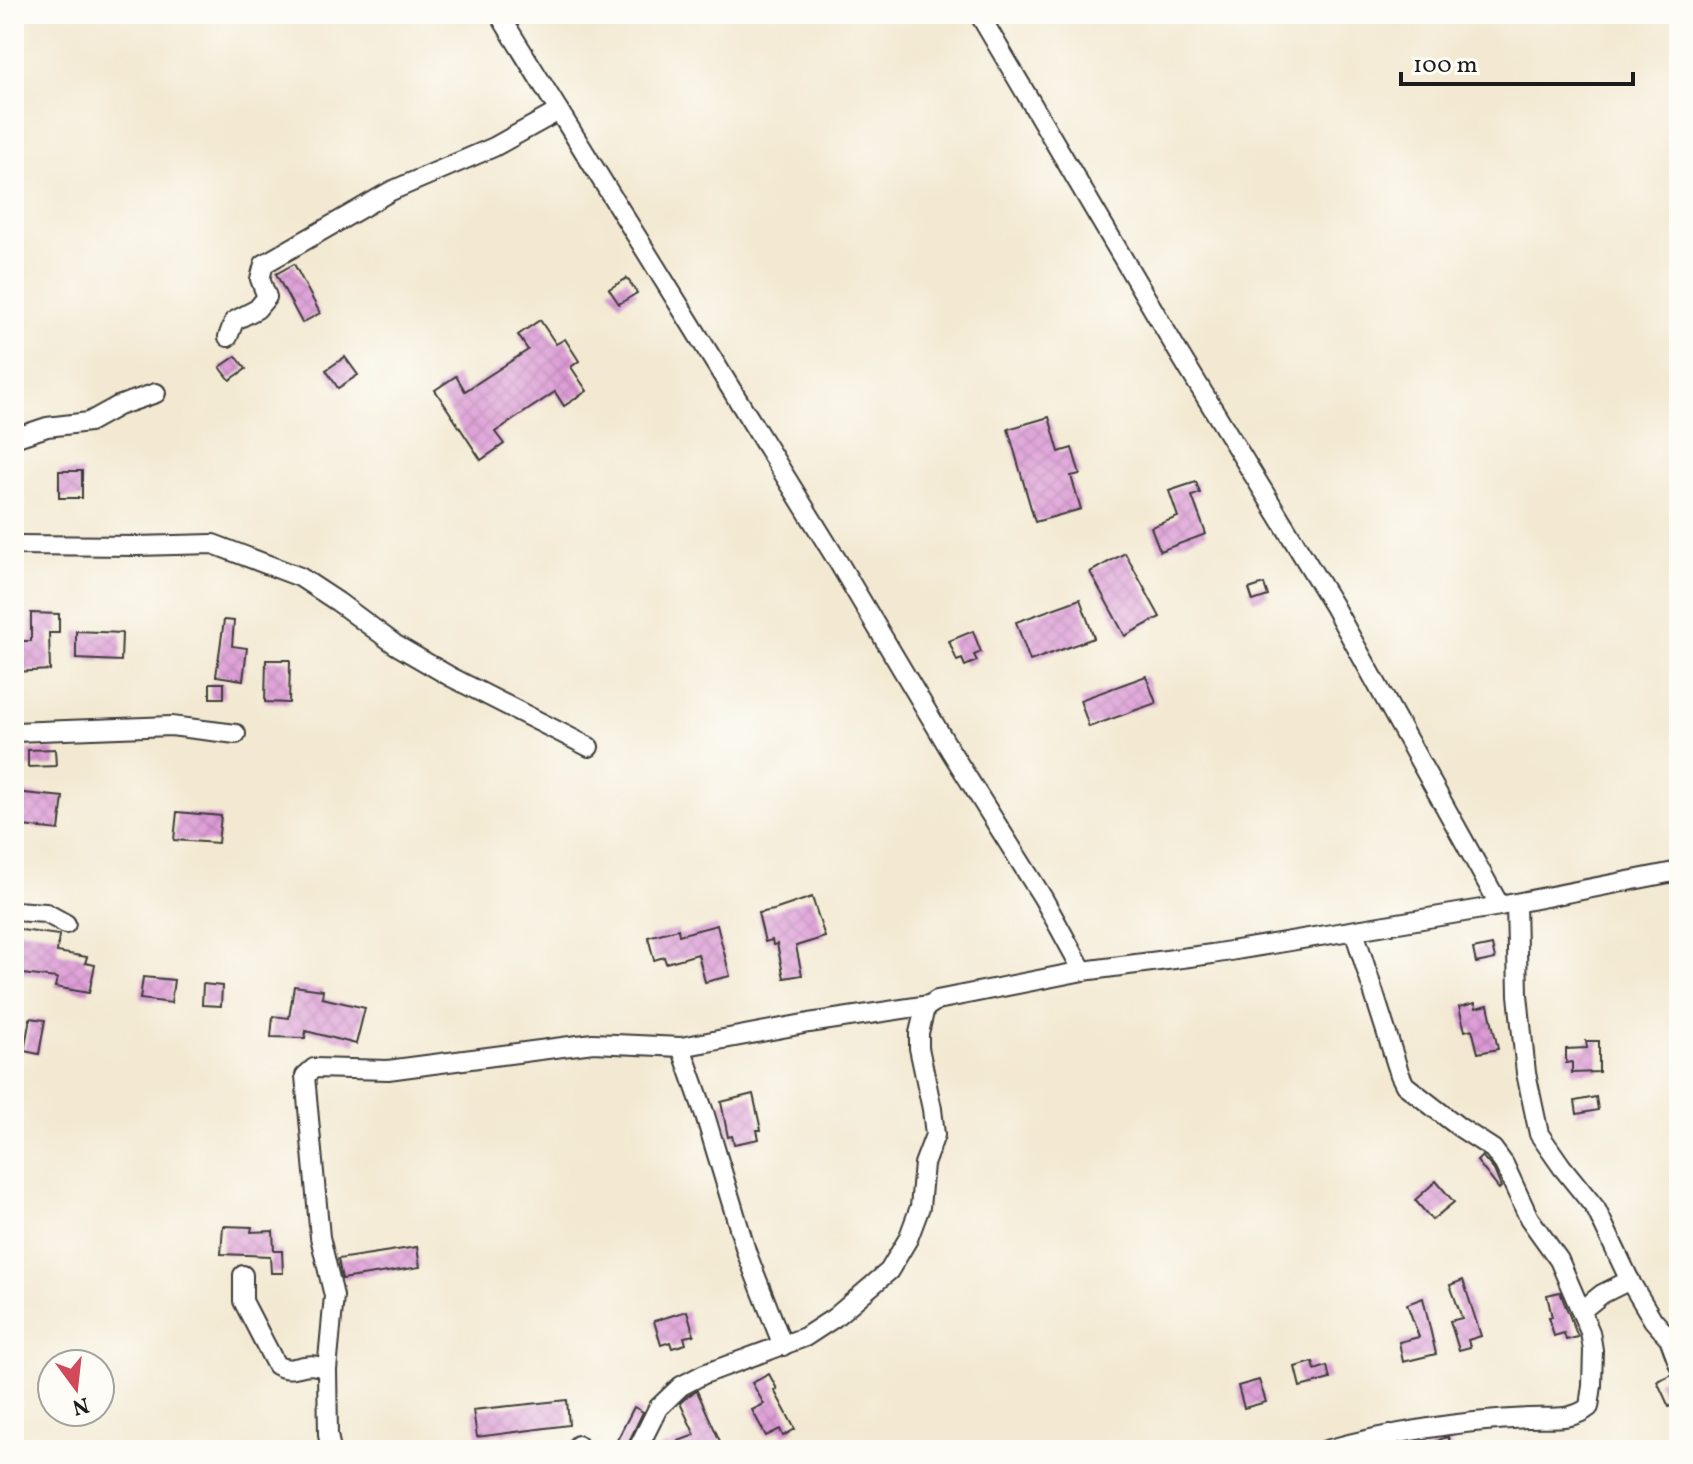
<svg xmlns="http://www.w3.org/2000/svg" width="1693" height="1464" viewBox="0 0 1693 1464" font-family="Vollkorn,serif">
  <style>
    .building { fill: url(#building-cross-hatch) }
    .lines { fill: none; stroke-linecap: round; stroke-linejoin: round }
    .minor-casing { stroke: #3c3b37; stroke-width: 22 }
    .minor { stroke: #fff; stroke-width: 18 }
  </style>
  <defs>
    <pattern id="building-cross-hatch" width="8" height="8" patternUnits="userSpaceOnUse" patternTransform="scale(2)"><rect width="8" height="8" fill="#dc9ad5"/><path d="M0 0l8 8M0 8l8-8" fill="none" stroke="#bc84b6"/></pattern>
  </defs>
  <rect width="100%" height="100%" fill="#fdfcf7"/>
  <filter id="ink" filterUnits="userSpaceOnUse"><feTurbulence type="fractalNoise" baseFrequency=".0125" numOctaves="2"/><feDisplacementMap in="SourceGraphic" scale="16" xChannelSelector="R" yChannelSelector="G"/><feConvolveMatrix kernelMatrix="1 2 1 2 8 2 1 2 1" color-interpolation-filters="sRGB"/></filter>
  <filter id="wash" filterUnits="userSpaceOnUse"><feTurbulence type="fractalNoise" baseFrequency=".006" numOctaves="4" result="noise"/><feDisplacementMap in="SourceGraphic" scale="32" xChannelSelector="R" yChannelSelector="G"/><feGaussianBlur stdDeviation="1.8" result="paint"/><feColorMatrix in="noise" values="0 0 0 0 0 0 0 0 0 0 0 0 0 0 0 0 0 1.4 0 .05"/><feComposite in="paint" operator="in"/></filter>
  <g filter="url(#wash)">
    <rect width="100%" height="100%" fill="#f3e9d2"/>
    <g id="blocks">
      <g class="building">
        <polygon points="294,264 320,313 302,323 276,274"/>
        <polygon points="627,278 637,293 619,304 609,289"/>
        <polygon points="540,320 556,344 565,339 579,361 571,367 587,391 564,406 555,392 495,432 504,444 481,460 435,390 456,376 465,391 528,350 518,335"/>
        <polygon points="236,356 246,369 230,380 220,367"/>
        <polygon points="345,357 358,375 338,388 326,370"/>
        <polygon points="1049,417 1059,452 1072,448 1080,474 1071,476 1081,509 1035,522 1008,429"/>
        <rect x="59" y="471" width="23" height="27"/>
        <polygon points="1196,482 1200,493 1192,496 1206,534 1160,551 1151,527 1178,517 1169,491"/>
        <polygon points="1125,553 1160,617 1125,636 1090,572"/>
        <polygon points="1264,584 1268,596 1253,601 1249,589"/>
        <polygon points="1080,599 1094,638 1030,661 1016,622"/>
        <polygon points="31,613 59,614 59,633 49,633 50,670 14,672 14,641 31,641"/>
        <polygon points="224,620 234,621 232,646 247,648 243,680 216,676"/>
        <polygon points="76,631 122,633 121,661 76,659"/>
        <polygon points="973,631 981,652 974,655 977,661 965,666 962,659 957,661 949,641"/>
        <polygon points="266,660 290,660 289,703 265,702"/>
        <polygon points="1146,676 1156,703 1089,727 1080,700"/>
        <rect x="210" y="683" width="14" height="15"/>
        <polygon points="55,749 56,766 28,767 28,750"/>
        <polygon points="14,792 63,797 59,830 14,825"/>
        <polygon points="177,812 221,816 218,843 174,840"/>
        <polygon points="812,897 825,937 796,946 802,975 784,978 777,944 773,945 772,940 765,942 758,913 774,910"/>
        <polygon points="717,925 730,976 705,982 698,954 666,963 664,957 654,960 648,937 678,929 679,935"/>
        <polygon points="14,929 59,935 57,952 87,957 85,963 95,965 89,993 55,987 57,978 14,973"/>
        <polygon points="1492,945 1495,959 1476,963 1473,949"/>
        <polygon points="143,977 174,980 171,1003 140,999"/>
        <polygon points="203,984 222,986 221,1006 202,1005"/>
        <polygon points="294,986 323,990 322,998 365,1008 356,1044 306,1031 305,1038 271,1037 273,1016 289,1018"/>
        <polygon points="1475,1003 1476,1008 1488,1005 1498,1049 1478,1053 1472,1029 1465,1031 1459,1007"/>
        <polygon points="30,1018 45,1020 39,1054 24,1051"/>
        <polygon points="1586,1041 1599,1041 1599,1072 1572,1073 1572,1062 1566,1063 1566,1049 1587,1048"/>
        <polygon points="753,1094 761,1130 757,1130 759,1139 734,1144 732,1136 728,1137 721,1102"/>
        <polygon points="1596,1097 1598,1110 1577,1114 1575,1101"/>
        <polygon points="1482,1156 1494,1170 1501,1187 1499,1189 1477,1161"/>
        <polygon points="1436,1181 1454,1202 1432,1220 1415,1200"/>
        <polygon points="223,1226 252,1227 251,1232 273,1231 274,1251 282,1251 283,1273 271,1273 270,1256 221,1254"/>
        <polygon points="417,1247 420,1267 342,1279 338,1259"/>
        <polygon points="1463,1280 1481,1336 1468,1340 1470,1347 1459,1350 1450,1321 1462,1318 1450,1285"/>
        <polygon points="1560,1292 1578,1337 1566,1340 1564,1333 1554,1336 1549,1317 1552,1317 1547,1295"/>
        <polygon points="1423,1298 1436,1354 1403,1362 1399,1342 1419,1337 1407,1304"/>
        <polygon points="687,1311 694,1335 684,1337 686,1344 672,1348 670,1342 661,1345 654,1321"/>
        <polygon points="1313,1362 1315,1370 1327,1366 1330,1379 1300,1387 1295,1367"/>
        <polygon points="769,1374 777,1389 774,1390 795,1429 783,1436 780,1429 766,1436 752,1410 764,1404 752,1383"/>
        <polygon points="1672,1374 1678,1377 1679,1379 1679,1402 1669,1407 1657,1381"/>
        <polygon points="1259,1380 1266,1402 1244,1408 1238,1386"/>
        <polygon points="697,1391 724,1450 659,1450 659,1448 695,1435 680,1403 688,1396"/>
        <polygon points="567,1400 569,1425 477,1437 473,1410"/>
        <polygon points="634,1407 643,1412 625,1450 612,1450"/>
        <polygon points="1448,1437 1454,1450 1416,1450 1444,1438"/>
      </g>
    </g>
  </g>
  <g filter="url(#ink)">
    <use href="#blocks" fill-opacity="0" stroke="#3c3b37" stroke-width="2"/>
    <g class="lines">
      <g class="minor-casing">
        <g id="minor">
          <polyline points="499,14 840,565 950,750 1043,898 1083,971"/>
          <polyline points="979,14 1177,350 1333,605 1500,906"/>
          <polyline points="228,337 234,321 257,309 267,297 260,279 264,264 391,191 494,147 559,111"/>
          <polyline points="14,438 47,427 89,422 118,406 156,393"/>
          <polyline points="14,545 137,546 213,544 300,577 338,602 396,645 451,677 589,747"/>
          <polyline points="14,732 171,726 236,734"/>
          <polyline points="1516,903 1518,995 1526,1073 1539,1134 1562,1167 1596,1209 1631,1283 1653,1320 1669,1338 1679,1365"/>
          <polyline points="14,911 46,913 66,924"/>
          <polyline points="681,1047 705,1115 747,1254 783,1346"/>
          <path d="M243,1275V1301L276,1365C295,1376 305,1357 327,1370"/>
          <polyline points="1581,1311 1602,1294 1630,1280"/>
          <polyline points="578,1445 578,1450"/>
          <polyline points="331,1450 328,1435 327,1370 334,1296 320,1237 305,1076 314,1068 388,1070 593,1043 681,1047 809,1023 929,1005"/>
          <polyline points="637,1450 658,1408 681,1386 704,1374 805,1337 834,1318 889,1271 908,1239 920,1207 924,1164 935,1135 932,1109 919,1048 919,1033 925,1008 937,1000 1083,971 1212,954 1500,906 1679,871"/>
          <path d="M1326,1450C1392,1432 1460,1421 1529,1418C1549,1417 1572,1421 1589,1407L1592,1385L1593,1350L1590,1332L1559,1260L1529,1218L1504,1164L1493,1149L1459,1127L1405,1085L1400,1075L1354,931"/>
        </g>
      </g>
      <use href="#minor" class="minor"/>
    </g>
  </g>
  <rect width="1693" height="1464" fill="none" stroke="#fdfcf7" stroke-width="48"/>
  <g transform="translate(76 1388) rotate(165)"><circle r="38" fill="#fdfcf7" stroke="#a3a29f" stroke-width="2"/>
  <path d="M0-6L14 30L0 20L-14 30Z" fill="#d1495b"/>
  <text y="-12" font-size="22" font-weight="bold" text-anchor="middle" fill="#1c1c1c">N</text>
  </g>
  <path d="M1401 72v12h232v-12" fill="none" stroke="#1c1c1c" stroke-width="4"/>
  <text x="1413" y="72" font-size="24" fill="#1c1c1c" stroke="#fdfcf7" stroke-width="6" paint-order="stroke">100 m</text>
</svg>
